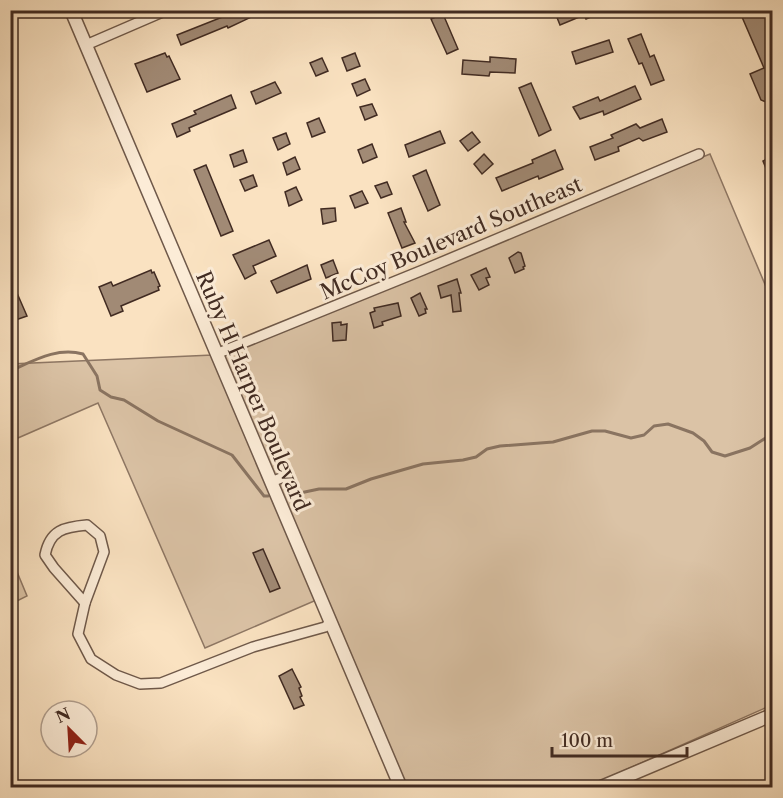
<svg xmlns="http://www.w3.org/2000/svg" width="783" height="798" viewBox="0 0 783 798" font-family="'Libre Caslon Text',serif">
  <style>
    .green { fill: #dbc3a6; stroke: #8e7764; stroke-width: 1.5 }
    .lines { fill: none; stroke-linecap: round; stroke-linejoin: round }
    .stream { stroke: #8a7461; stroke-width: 3 }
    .building { fill: #a18a75; stroke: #412b22; stroke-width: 1.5 }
    .minor-casing { stroke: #6f594a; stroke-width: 12 }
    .tertiary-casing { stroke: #6f594a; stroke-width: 15 }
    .minor { stroke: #fcecd7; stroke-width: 9 }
    .tertiary { stroke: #fcecd7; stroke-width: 12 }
    .labels { text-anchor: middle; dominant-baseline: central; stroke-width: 6; stroke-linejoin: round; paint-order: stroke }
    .street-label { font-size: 21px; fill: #412b22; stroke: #fcecd7 }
  </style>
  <rect width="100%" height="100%" fill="#fae2c1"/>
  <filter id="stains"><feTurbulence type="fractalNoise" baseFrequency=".00333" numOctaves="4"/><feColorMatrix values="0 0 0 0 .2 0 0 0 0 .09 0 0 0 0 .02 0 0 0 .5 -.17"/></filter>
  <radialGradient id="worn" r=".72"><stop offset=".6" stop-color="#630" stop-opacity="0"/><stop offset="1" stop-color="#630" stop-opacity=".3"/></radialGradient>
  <g class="green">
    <polygon points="710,154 772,301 772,705 587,787 393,787 364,701 321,598 205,648 98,403 11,441 10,364 213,355"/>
    <polygon points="10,555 27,596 11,604 10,604"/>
  </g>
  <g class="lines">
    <g class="stream">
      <path d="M10,371C35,360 57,347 83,354L97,376L100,390L111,397L124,400L158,421L232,455L264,496H268"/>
      <polyline points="300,493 319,489 346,489 371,479 423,464 463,460 476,457 487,449 500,446 553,442 592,431 605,431 631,438 644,435 654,426 668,424 693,433 704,441 712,452 725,456 750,448 772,434"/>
    </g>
  </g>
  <g class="building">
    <polygon points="240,10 266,10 228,28 227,26 181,45 177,35"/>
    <polygon points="554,10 605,10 605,11 586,19 584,15 560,25"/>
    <polygon points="739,10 772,10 772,99 766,102 761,100 750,74 764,68"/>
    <polygon points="443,14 458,49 447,54 431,19"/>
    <polygon points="641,34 650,57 654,55 664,80 651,85 642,63 639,64 628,39"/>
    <polygon points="609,40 613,52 576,64 572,52"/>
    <polygon points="165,53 167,57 169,56 180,79 147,92 135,64"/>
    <polygon points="355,53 360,66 347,71 342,58"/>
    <polygon points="490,57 516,59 515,73 490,72 489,76 462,74 463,60 490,62"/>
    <polygon points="322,58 328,71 316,76 310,63"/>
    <polygon points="365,79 370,90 357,96 352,84"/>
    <polygon points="275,82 281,93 256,104 251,92"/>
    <polygon points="531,83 551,130 539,136 519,88"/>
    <polygon points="635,86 641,99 604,115 603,111 580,119 573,107 598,97 600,101"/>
    <polygon points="231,95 236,108 189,128 190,131 177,137 172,124 196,114 194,111"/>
    <polygon points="372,104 377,115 365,120 360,107"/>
    <polygon points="319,118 325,132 312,137 307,123"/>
    <polygon points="662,119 667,132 643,141 639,138 618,147 619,151 595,160 590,147 613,138 611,135 636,124 640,128"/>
    <polygon points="440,131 445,143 409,157 405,145"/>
    <polygon points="472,132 480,142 468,151 460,141"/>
    <polygon points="286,133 290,144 278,150 273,138"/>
    <polygon points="372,144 377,157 363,163 358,150"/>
    <polygon points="243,150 247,162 234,167 230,155"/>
    <polygon points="555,150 563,169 539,179 538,176 502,191 496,178 533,163 532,160"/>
    <polygon points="484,154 493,164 482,174 474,164"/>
    <polygon points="772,156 772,183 763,161"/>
    <polygon points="295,157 300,169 287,175 283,163"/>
    <polygon points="206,165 233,231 221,236 194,170"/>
    <polygon points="426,170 440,205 428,211 413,176"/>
    <polygon points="253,175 257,186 245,191 240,180"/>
    <polygon points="387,182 392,194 381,198 375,186"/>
    <polygon points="296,187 302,200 289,206 285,192"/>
    <polygon points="362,191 368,203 355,208 350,196"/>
    <polygon points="335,208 336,221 323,224 321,209"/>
    <polygon points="401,208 406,222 404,222 415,243 402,248 388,213"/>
    <polygon points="269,240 276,256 253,266 256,273 245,279 233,255"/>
    <polygon points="518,252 521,253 525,266 523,267 524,269 515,273 509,258"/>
    <polygon points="333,260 338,273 326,278 321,265"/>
    <polygon points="307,265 311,279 277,293 271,281"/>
    <polygon points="486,268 490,277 486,278 489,285 479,290 471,275"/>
    <polygon points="151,270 152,273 154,272 160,286 158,287 159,290 121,306 123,311 111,316 99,287 111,282 113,286"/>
    <polygon points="10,277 27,316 10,322"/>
    <polygon points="457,279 461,293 459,293 461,311 453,312 451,295 441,298 438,286"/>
    <polygon points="420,293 427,309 425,309 426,313 419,316 411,298"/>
    <polygon points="398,303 401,316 382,322 383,325 374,328 370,313 375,311 374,308"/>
    <polygon points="341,322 341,325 347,324 346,340 333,341 332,323"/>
    <polygon points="263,549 280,588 270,592 253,553"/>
    <polygon points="292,669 301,687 299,688 302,696 300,697 304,705 294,709 279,676"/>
  </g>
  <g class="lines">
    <g class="minor-casing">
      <g id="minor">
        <polyline points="86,45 167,10"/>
        <polyline points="216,354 423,270 699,154"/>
        <polyline points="271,482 286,476"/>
        <path d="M87,525L100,536L104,552L85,603L54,568L45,555C50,530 64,527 87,525Z"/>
        <polyline points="85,603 78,634 91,659 116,675 140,684 161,683 253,647 325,627 330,623"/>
      </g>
    </g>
    <g class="tertiary-casing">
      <g id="tertiary">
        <polyline points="71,10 401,788"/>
        <polyline points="599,788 772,715"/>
      </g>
    </g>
    <use href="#minor" class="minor"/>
    <use href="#tertiary" class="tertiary"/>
  </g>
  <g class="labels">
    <g class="street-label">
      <text transform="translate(451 238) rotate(-23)">McCoy Boulevard Southeast</text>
      <text transform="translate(253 391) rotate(67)">Ruby H Harper Boulevard</text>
    </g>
  </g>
  <rect width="783" height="798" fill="none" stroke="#fae2c1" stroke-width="36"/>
  <rect x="12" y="12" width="759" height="774" fill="none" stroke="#412b22" stroke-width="3"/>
  <rect x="18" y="18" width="747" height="762" fill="none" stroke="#412b22" stroke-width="1.5"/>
  <g transform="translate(69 729) rotate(336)"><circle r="28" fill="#fcecd7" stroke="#b19f8f" stroke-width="1.5"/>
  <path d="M0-4.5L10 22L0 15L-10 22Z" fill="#8f2418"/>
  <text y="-9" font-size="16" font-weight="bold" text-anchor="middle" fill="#412b22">N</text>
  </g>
  <path d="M552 747v9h135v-9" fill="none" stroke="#412b22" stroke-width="3"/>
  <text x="561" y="747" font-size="18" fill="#412b22" stroke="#fcecd7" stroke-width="4.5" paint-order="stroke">100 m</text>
  <rect width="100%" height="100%" filter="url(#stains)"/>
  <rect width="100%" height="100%" fill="url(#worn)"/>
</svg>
